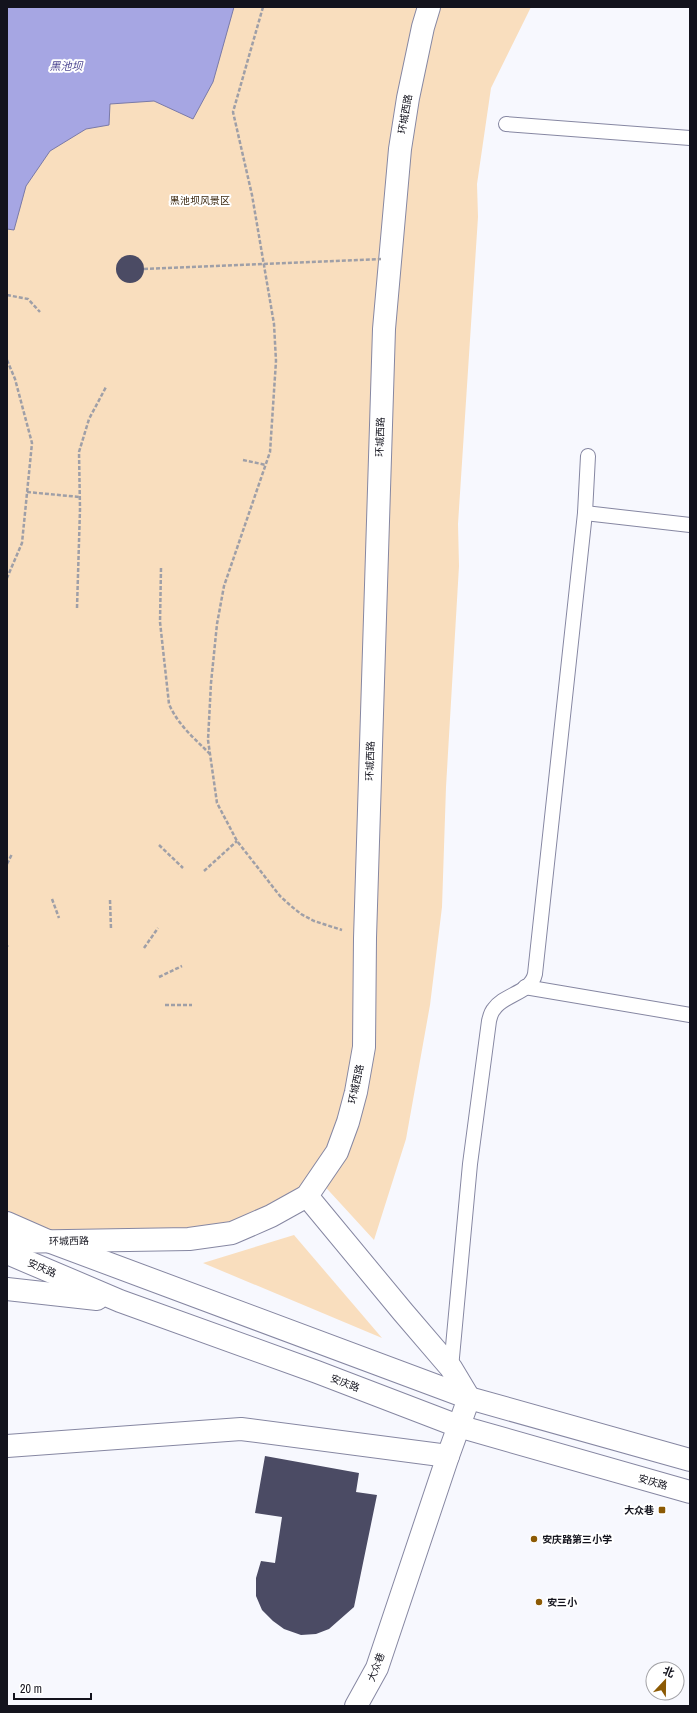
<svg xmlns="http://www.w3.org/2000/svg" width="697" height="1713" viewBox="0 0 697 1713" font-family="'Archivo Narrow','Noto Sans SC',sans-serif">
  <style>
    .green { fill: #f9debe }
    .water { fill: #a6a6e3; stroke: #7a7aa8 }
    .building { fill: #4b4b64 }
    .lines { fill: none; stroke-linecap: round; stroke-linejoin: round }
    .lane-casing { stroke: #8687a2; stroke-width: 16 }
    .street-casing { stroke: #8687a2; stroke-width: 24 }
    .secondary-casing { stroke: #8687a2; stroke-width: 24 }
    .path { stroke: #9f9fa7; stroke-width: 2.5; stroke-dasharray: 4 2; stroke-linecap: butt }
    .lane { stroke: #fff; stroke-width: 14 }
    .street { stroke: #fff; stroke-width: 22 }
    .secondary { stroke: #fff; stroke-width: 22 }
    .path-bridge { stroke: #9f9fa7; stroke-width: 2.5; stroke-dasharray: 4 2; stroke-linecap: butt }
    .poi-dot { fill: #8c5a04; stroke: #fff; stroke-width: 1.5 }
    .labels { text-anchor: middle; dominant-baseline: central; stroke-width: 4; stroke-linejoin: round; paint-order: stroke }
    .street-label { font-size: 10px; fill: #13131d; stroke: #fff }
    .park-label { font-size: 10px; fill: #3d2a12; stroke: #fff }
    .poi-label { font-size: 10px; font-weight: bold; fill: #13131d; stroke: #fff; text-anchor: start }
    .water-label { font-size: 11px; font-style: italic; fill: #4f4993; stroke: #fff }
  </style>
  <rect width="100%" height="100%" fill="#f7f8fe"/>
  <g class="green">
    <polygon points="7,7 531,7 491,88 477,184 478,217 458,524 459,566 446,787 442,907 430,1005 406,1139 374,1240 319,1180 232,1233 48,1241 7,1223"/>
    <polygon points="294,1235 382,1338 203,1263"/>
  </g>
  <polygon class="water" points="7,7 234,7 213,82 193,119 154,101 110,104 109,125 86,129 50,151 26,186 14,230 7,229"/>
  <g class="building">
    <circle cx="130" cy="269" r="14"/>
    <polygon points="265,1456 359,1473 356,1492 377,1495 354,1607 329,1629 316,1634 301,1635 284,1629 273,1621 262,1610 256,1596 256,1578 261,1561 275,1563 282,1517 255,1513"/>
  </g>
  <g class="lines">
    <g class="lane-casing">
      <g id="lane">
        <polyline points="506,124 690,138"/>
        <polyline points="585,513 690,525"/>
        <polyline points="525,987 690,1015"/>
        <path d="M451,1368L470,1164L489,1021C490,1017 491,1012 494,1009C504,994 531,993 535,974L585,513L588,456"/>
      </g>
    </g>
    <g class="street-casing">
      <g id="street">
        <polyline points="7,1446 241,1429 448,1456"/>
        <polyline points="356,1706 377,1668 448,1456 469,1398"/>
      </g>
    </g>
    <g class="secondary-casing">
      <g id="secondary">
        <polyline points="307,1196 403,1312 451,1368 469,1398"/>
        <polyline points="7,1223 48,1241 469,1398 690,1460"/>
        <polyline points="7,1242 189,1239 232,1233 271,1216 307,1196 337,1152 348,1122 356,1092 364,1047 365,938 384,329 400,149 408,98 423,27 429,7"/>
        <polyline points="7,1253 120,1301 317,1372 458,1426 690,1492"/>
        <polyline points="7,1289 97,1299"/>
      </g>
    </g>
    <g class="path">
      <polyline points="263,7 233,112 252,195 274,324 276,361 270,452 224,586 217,624 211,683 208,740 217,803 237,841 280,896 291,906 301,914 314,921 342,930"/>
      <polyline points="7,295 28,299 40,312"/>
      <polyline points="7,360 15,379 32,443 22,543 7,578"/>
      <polyline points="243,460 266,465"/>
      <polyline points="27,492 80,497"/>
      <path d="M161,568L160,622L169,704C178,725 194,738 210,754"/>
      <polyline points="77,608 80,509 79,452 89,419 106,387"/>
      <polyline points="159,845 183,868"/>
      <polyline points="7,864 12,854"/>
      <polyline points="204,871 237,841"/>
      <polyline points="52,899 59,918"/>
      <polyline points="110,900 111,929"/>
      <polyline points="7,946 8,947"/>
      <polyline points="144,948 158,928"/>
      <polyline points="159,977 182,966"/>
      <polyline points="165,1005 192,1005"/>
    </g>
    <use href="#lane" class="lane"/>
    <use href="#street" class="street"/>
    <use href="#secondary" class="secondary"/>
    <polyline class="path-bridge" points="144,269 381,259"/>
  </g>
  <g class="poi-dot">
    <rect x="658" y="1506" width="8" height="8" rx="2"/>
    <circle cx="534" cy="1539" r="4"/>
    <circle cx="539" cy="1602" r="4"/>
  </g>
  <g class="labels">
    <g class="street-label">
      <text transform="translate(405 114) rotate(-80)">环城西路</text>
      <text transform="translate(380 437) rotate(-88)">环城西路</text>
      <text transform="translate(370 761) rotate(-88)">环城西路</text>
      <text transform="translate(356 1084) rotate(-78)">环城西路</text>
      <text transform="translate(69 1241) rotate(-1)">环城西路</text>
      <text transform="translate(42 1268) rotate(23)">安庆路</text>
      <text transform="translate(345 1383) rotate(21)">安庆路</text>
      <text transform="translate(653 1482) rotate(16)">安庆路</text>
      <text transform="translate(376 1667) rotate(-68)">大众巷</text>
    </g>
    <g class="park-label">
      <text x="200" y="200">黑池坝风景区</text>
    </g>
    <g class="poi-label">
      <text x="654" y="1510" text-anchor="end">大众巷</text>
      <text x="542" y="1539">安庆路第三小学</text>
      <text x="547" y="1602">安三小</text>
    </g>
    <g class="water-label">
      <text x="66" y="66">黑池坝</text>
    </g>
  </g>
  <rect width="697" height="1713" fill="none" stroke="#13131d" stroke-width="16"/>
  <g transform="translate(665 1681) rotate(22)"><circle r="19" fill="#ffffff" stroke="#a1a1a5"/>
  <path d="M0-3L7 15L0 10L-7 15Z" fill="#8c5a04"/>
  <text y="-6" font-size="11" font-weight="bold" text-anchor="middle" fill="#13131d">北</text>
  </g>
  <path d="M14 1693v6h77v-6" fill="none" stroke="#13131d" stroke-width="2"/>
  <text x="20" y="1693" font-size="12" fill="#13131d" stroke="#ffffff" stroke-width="3" paint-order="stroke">20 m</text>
</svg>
